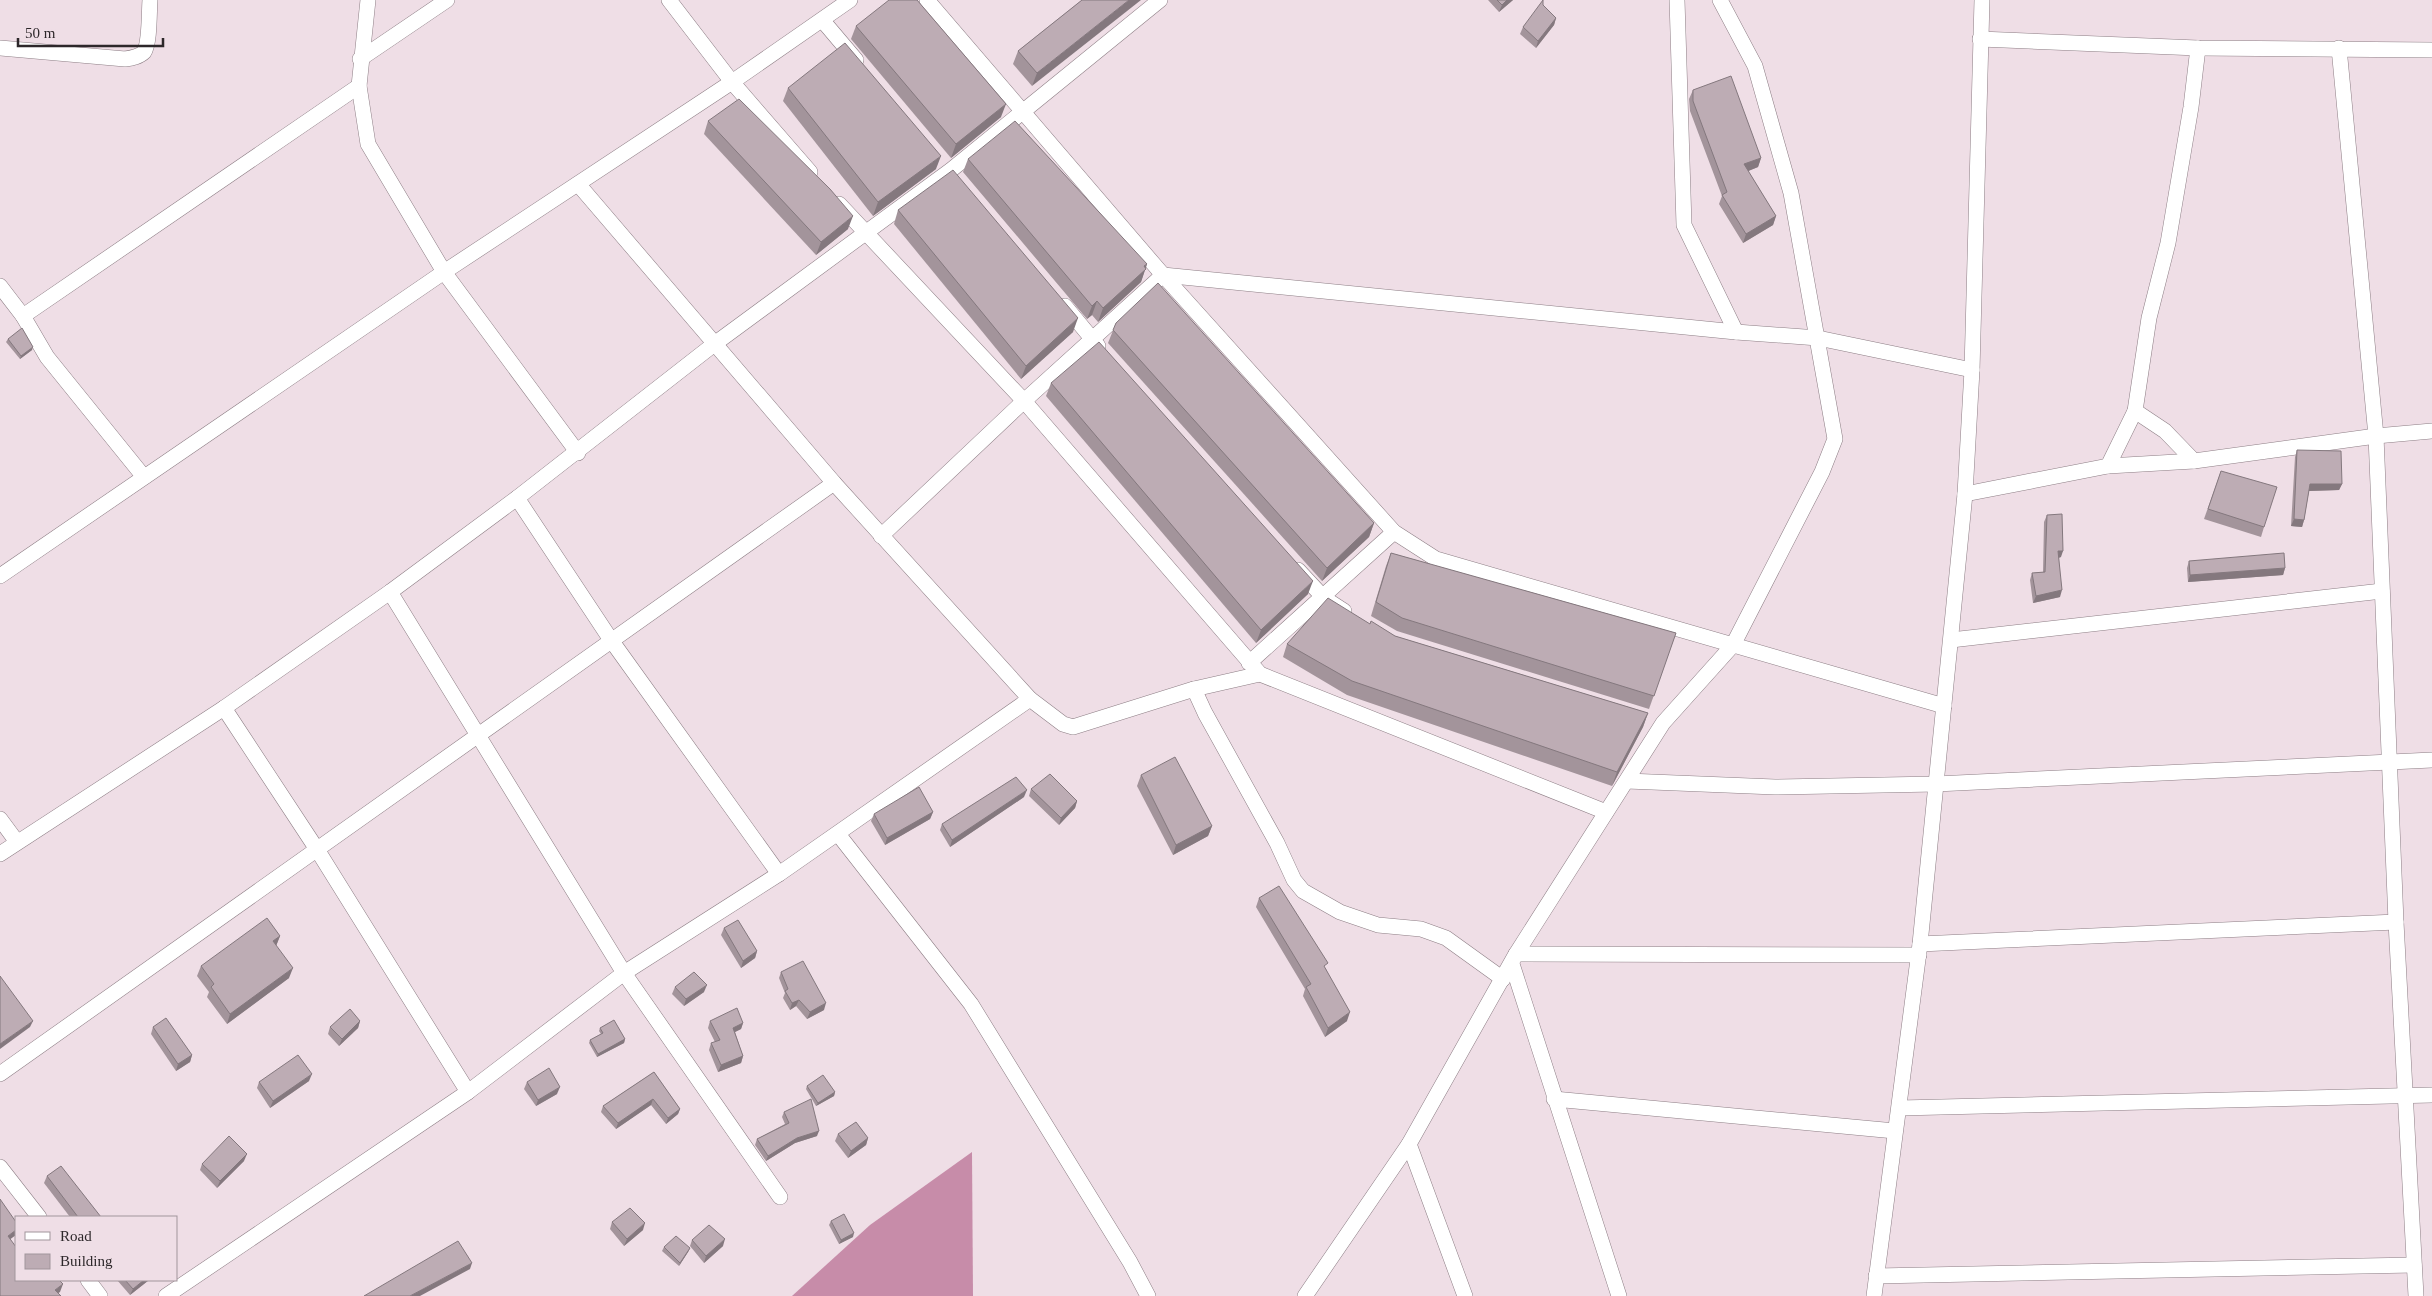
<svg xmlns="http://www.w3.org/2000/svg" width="2432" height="1296" viewBox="0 0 2432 1296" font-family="'Times New Roman',serif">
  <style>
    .forest { fill: #c78ca9 }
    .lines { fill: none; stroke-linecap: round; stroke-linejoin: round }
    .minor-casing { stroke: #8d7e85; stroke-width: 16 }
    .minor { stroke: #fff; stroke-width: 15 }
    .wall { fill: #a3949b }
    .shaded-wall { fill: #84787e }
    .building { fill: #bdacb4; stroke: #84787e }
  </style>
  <rect width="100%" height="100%" fill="#efdee6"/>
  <polygon class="forest" points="972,1152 973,1296 792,1296 870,1225"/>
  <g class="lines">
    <g class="minor-casing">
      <g id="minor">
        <polyline points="368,0 359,86 368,144 444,272 578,453"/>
        <polyline points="669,0 732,82 810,172"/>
        <polyline points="927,0 1163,275 1394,532 1436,559 1944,706"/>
        <polyline points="1677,0 1684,225 1736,332"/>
        <polyline points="823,21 856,60"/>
        <polyline points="1980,39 2198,48 2432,50"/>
        <path d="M0,48L125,59C132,58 139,57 144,52C150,43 149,11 150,0"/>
        <polyline points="2339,48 2376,436 2396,922 2416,1296"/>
        <polyline points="360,59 447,0"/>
        <polyline points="578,184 834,483 1030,699"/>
        <polyline points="839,204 1024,401 1260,674 1606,812"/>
        <polyline points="0,286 23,316 47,357 144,477"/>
        <polyline points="1065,306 1098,346"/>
        <polyline points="23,316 359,86"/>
        <polyline points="2194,461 2165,431 2135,411 2149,318 2168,243 2191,107 2198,48"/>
        <polyline points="2108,466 2135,411"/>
        <polyline points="1965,494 2108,466 2194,461 2376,436 2432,431"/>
        <polyline points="517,498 611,640 779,874"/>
        <polyline points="881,536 1024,401 1163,275 1736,332 1818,338 1972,370"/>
        <polyline points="1298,570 1324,598 1344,611"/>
        <polyline points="0,576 444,272 732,82 850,0"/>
        <polyline points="390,592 624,973 780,1197"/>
        <polyline points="1951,640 2382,591"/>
        <polyline points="1249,663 1394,532"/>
        <polyline points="1194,689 1205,713 1277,843 1294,880 1303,891 1340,912 1378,925 1421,929 1446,938 1503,979"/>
        <polyline points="224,708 318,851 468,1092"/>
        <polyline points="1627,781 1775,787 1936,784 2432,760"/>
        <polyline points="0,819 17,842"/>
        <polyline points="838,834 971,1004 1130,1262 1148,1296"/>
        <polyline points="0,854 224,708 390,592 517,498 713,345 951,170 1160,0"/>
        <polyline points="1920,944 2396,922"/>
        <polyline points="1516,954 1919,955"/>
        <polyline points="1512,964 1619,1296"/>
        <polyline points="0,1074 834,483"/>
        <polyline points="1554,1099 1895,1131"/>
        <polyline points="1900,1108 2432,1095"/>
        <polyline points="1409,1144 1465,1296"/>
        <polyline points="0,1167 39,1217"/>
        <polyline points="1876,1276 2414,1265"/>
        <polyline points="88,1280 100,1296"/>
        <polyline points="166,1296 468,1092 624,973 779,874 1030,699 1063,724 1073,727 1194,689 1260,674"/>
        <polyline points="1305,1296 1409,1144 1516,954 1663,723 1733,645 1822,472 1835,439 1791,193 1755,66 1720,0"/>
        <polyline points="1874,1296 1920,944 1965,494 1972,370 1982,0"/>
      </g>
    </g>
    <use href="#minor" class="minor"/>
  </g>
  <g class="wall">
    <polygon points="1082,0 1032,86 1013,64 1018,51"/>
    <polygon points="1488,0 1513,0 1499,12"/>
    <polygon points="1543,5 1556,18 1554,25 1536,48 1520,34 1523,27"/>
    <polygon points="856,26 1001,117 951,158 851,39"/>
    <polygon points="788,88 936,169 873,216 783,101"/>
    <polygon points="1693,90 1761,158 1758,167 1748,171 1776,216 1773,225 1743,243 1719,204 1722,196 1690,111 1689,99"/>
    <polygon points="708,121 848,229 816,255 704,134"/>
    <polygon points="968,159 1147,264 1141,282 1098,322 1092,315 1087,319 963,172"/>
    <polygon points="898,210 1073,332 1021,379 894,224"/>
    <polygon points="1116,323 1374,523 1369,537 1322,581 1108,343"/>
    <polygon points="8,339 32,350 20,359 6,342"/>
    <polygon points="1051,383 1308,594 1256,643 1046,396"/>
    <polygon points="2297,450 2342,484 2339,490 2309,491 2304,520 2302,527 2291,526 2295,457"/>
    <polygon points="2221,471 2264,527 2261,537 2204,519"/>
    <polygon points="2047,515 2061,557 2059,558 2060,597 2033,603 2030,580 2032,573 2043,572 2044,522"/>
    <polygon points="1391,553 1676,633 1649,709 1397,631 1371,616 1386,566"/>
    <polygon points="2189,561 2285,568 2283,575 2188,582 2187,568"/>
    <polygon points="1370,624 1395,636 1648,713 1643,727 1612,786 1347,695 1283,657 1287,644"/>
    <polygon points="1141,775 1212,826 1208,836 1173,855 1137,786"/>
    <polygon points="1031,789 1077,801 1075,808 1059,825 1029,796"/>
    <polygon points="1024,797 950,847 940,830 942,824"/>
    <polygon points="933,812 930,819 885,845 871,821 874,814"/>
    <polygon points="1259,898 1326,969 1347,1021 1325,1037 1303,996 1305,989 1256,907"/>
    <polygon points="724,928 757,951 755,958 741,968 721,935"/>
    <polygon points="280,936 276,946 289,978 227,1024 207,997 209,992 197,976 201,966"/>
    <polygon points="781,972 824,1010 807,1019 796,1006 790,1010 783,998 785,993 779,978"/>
    <polygon points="675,987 704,992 684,1006 672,994"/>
    <polygon points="360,1021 358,1028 339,1046 328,1034 330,1027"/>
    <polygon points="710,1021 743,1023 741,1029 735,1032 743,1056 741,1063 718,1072 709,1050 711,1043 715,1042 708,1028"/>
    <polygon points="153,1027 192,1055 190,1062 176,1071 151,1034"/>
    <polygon points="600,1028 625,1039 624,1043 597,1057 589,1043 590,1040 601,1034 599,1031"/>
    <polygon points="654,1072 680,1109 678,1114 666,1124 651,1105 616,1129 601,1112 603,1106"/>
    <polygon points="309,1081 270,1108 257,1088 259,1082"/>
    <polygon points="527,1082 557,1094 536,1106 524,1089"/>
    <polygon points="807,1086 835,1092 834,1096 816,1106 806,1089"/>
    <polygon points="784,1112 817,1136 795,1143 766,1161 755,1145 757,1139 785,1124 782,1117"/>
    <polygon points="838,1134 868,1138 866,1145 848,1158 835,1141"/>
    <polygon points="244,1161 217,1188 200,1170 202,1164"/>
    <polygon points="47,1176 101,1217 70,1217 44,1183"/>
    <polygon points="831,1221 853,1237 839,1244 829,1225"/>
    <polygon points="612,1222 643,1230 624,1246 610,1229"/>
    <polygon points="692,1240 723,1246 704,1263 690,1246"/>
    <polygon points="664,1247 690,1248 688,1252 679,1266 662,1251"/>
    <polygon points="117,1280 149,1280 130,1295"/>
  </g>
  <g class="shaded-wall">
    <polygon points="1129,0 1141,0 1032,86 1037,73"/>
    <polygon points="1507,0 1513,0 1499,12 1502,5"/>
    <polygon points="1556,18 1554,25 1536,48 1538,41"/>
    <polygon points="1006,104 1001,117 951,158 956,144"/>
    <polygon points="941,156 936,169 873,216 878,202"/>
    <polygon points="1761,158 1758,167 1741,174 1744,164"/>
    <polygon points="853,216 848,229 816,255 821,242"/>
    <polygon points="1776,216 1773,225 1743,243 1746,234"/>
    <polygon points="1147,264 1141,282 1098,322 1103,308"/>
    <polygon points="1097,301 1092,315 1087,319 1092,306"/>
    <polygon points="1078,318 1073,332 1021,379 1026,366"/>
    <polygon points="33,347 32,350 20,359 21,356"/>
    <polygon points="2310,484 2342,484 2339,490 2307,491"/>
    <polygon points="2294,519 2304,520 2302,527 2291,526"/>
    <polygon points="1374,523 1369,537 1322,581 1327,568"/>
    <polygon points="2058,551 2063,551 2061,557 2055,558"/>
    <polygon points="2285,568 2283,575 2188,582 2190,575"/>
    <polygon points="1313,581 1308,594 1256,643 1261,630"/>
    <polygon points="2062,590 2060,597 2033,603 2036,596"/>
    <polygon points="1648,713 1643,727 1612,786 1617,772"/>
    <polygon points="1027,790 1024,797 950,847 952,840"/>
    <polygon points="1077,801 1075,808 1059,825 1061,818"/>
    <polygon points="933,812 930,819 885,845 887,838"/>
    <polygon points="1212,826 1208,836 1173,855 1176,845"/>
    <polygon points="280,936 276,946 273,941"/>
    <polygon points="757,951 755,958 741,968 743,961"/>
    <polygon points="293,968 289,978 227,1024 230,1014"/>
    <polygon points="707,985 704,992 684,1006 686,999"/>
    <polygon points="799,1000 796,1006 790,1010 792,1003"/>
    <polygon points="826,1003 824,1010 807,1019 810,1012"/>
    <polygon points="1350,1012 1347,1021 1325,1037 1328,1028"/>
    <polygon points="33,1021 30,1027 0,1049 0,1044"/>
    <polygon points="360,1021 358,1028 339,1046 342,1039"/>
    <polygon points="743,1023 741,1029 731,1034 733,1028"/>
    <polygon points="625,1039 624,1043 597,1057 598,1054"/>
    <polygon points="192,1055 190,1062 176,1071 178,1064"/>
    <polygon points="743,1056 741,1063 718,1072 721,1065"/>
    <polygon points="312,1074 309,1081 270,1108 273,1101"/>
    <polygon points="560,1087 557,1094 536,1106 538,1100"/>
    <polygon points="835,1092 834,1096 816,1106 818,1103"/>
    <polygon points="653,1099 651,1105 616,1129 618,1123"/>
    <polygon points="680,1109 678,1114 666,1124 668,1118"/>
    <polygon points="819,1131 817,1136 795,1143 766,1161 768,1156 797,1138"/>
    <polygon points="868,1138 866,1145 848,1158 851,1151"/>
    <polygon points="247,1154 244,1161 217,1188 220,1181"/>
    <polygon points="645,1223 643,1230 624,1246 627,1239"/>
    <polygon points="16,1230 16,1235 5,1243 8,1236"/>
    <polygon points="854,1233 853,1237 839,1244 841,1240"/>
    <polygon points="725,1239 723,1246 704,1263 706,1256"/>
    <polygon points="690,1248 688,1252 679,1266 680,1263"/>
    <polygon points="472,1263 470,1269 420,1296 410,1296"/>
    <polygon points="144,1280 149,1280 130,1295 133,1289"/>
    <polygon points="63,1284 60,1292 54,1296 55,1290"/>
  </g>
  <g class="building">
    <polygon points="889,0 917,0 1006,104 956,144 856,26"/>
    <polygon points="1082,0 1129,0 1037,73 1018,51"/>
    <polygon points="1497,0 1507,0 1502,5"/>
    <polygon points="1543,0 1543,5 1556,18 1538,41 1523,27"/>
    <polygon points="845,43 941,156 878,202 788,88"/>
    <polygon points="1731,76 1761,158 1744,164 1776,216 1746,234 1722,195 1727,192 1693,101 1693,90"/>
    <polygon points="739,99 830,189 853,216 821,242 708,121"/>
    <polygon points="1015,121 1147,264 1144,266 1146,269 1103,308 1097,301 1092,306 968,159"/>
    <polygon points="953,170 1078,318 1026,366 898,210"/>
    <polygon points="1158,283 1374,523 1327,568 1113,330 1116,323"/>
    <polygon points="22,328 33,347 21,356 8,339"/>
    <polygon points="1099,342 1313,581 1261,630 1051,383"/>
    <polygon points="2297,450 2341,451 2342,484 2310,484 2304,520 2294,519"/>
    <polygon points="2221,471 2277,487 2264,527 2208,509"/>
    <polygon points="2062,514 2063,551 2058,551 2062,590 2036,596 2032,573 2045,572 2047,515"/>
    <polygon points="1391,553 1676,633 1654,696 1402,618 1376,602"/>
    <polygon points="2284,553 2285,568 2190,575 2189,561"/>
    <polygon points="1328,598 1370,624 1371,621 1395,636 1648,713 1617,772 1352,681 1287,644"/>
    <polygon points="1175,757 1212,826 1176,845 1141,775"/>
    <polygon points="1050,774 1077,801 1061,818 1031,789"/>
    <polygon points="1016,777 1027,790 952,840 942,824"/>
    <polygon points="919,787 933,812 887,838 874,814"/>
    <polygon points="1279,886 1328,963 1324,966 1350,1012 1328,1028 1306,987 1311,984 1259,898"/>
    <polygon points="267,918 280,936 273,941 293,968 230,1014 211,987 214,984 201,966"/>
    <polygon points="738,920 757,951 743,961 724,928"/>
    <polygon points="803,961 826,1003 810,1012 799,1000 792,1003 785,991 788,989 781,972"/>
    <polygon points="694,972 707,985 686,999 675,987"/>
    <polygon points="0,976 33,1021 0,1044"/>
    <polygon points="737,1008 743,1023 733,1028 743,1056 721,1065 711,1043 720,1040 710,1021"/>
    <polygon points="350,1009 360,1021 342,1039 330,1027"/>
    <polygon points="166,1018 192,1055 178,1064 153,1027"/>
    <polygon points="614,1020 625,1039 598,1054 590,1040 603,1033 600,1028"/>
    <polygon points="298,1055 312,1074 273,1101 259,1082"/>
    <polygon points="549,1068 560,1087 538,1100 527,1082"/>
    <polygon points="654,1072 680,1109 668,1118 653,1099 618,1123 603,1106"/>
    <polygon points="823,1075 835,1092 818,1103 807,1086"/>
    <polygon points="811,1099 819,1131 797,1138 768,1156 757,1139 789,1123 784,1112"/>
    <polygon points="856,1122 868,1138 851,1151 838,1134"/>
    <polygon points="229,1136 247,1154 220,1181 202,1164"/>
    <polygon points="61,1166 101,1217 78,1217 47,1176"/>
    <polygon points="0,1199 16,1222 16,1230 8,1236 16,1247 16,1280 59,1280 63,1284 55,1290 61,1296 0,1296"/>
    <polygon points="630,1208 645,1223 627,1239 612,1222"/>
    <polygon points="844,1214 854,1233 841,1240 831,1221"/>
    <polygon points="709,1225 725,1239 706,1256 692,1240"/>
    <polygon points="676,1236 690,1248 680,1263 664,1247"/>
    <polygon points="458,1241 472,1263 410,1296 364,1296"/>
    <polygon points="125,1280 144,1280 133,1289"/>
  </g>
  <rect x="15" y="1216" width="162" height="65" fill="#efdee6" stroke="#a1959b"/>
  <rect x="25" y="1232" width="25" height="8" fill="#ffffff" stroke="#a1959b"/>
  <text x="60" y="1241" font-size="15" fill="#2d272a">Road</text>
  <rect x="25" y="1254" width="25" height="15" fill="#bdacb4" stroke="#a1959b"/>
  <text x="60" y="1266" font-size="15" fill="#2d272a">Building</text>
  <path d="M18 38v8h145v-8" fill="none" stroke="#2d272a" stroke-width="2.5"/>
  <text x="25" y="38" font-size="15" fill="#2d272a" stroke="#efdee6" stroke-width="4" paint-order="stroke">50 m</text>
</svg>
